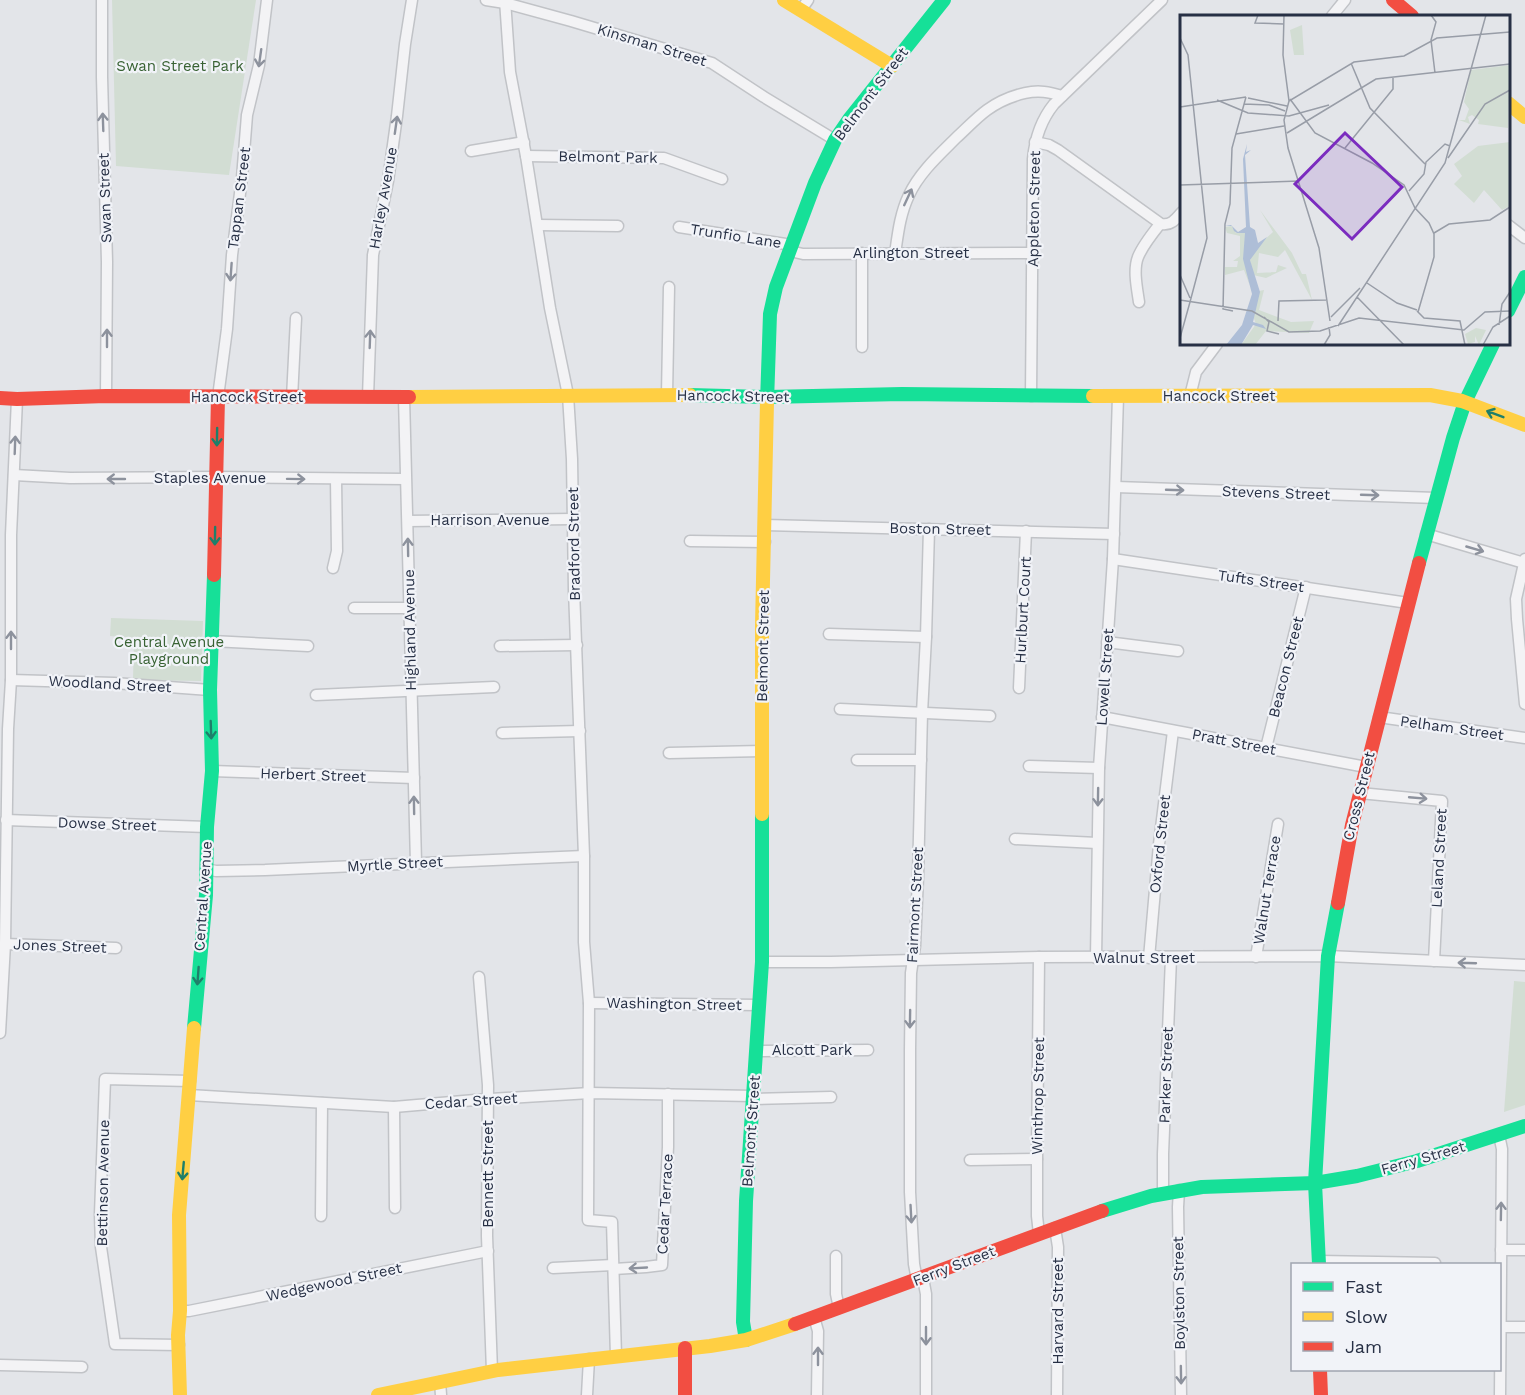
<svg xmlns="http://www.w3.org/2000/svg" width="1525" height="1395" viewBox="0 0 1525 1395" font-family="'Work Sans',sans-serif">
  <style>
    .green { fill: #d2ddd3 }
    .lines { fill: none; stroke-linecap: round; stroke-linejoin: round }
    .street-casing { stroke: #c1c3c7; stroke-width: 13 }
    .street { stroke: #f3f3f5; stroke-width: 10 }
    .fast { stroke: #16e098; stroke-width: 14 }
    .slow { stroke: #ffcf43; stroke-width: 14 }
    .jam { stroke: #f24e42; stroke-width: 14 }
    .oneway { stroke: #8d929d }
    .oneway2 { stroke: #1f7f6a }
    .labels { text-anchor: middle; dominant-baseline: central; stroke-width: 4.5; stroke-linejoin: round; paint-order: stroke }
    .street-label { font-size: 15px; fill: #273045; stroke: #f1f3f8 }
    .park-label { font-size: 15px; fill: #386233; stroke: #f1f3f8 }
    .inset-road { fill: none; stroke: #989da7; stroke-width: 1.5 }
    .view { fill: #7b2cbf; fill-opacity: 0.15; stroke: #7b2cbf; stroke-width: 3 }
    .inset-edge { fill: none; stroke: #273045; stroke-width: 3 }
  </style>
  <rect width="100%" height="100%" fill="#e3e5e9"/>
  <g class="green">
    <polygon points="112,0 256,0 229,175 116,166"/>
    <polygon points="111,618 203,621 201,681 133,680 134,638 110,636"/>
    <polygon points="1514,981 1525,982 1525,1105 1504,1112"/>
  </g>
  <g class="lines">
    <g class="street-casing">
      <g id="street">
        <polyline points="102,0 102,77 107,262 106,396"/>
        <polyline points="486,0 505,3 571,21 712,63 764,97 835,140"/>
        <polyline points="505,0 510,72 526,156 550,308 568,395 572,459 574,590 584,856 584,942 589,1003 588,1220 612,1222 616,1356"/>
        <polyline points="801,10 808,0"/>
        <polyline points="1332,16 1345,0"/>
        <path d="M1035,142L1049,145L1058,150L1161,224C1171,226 1176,219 1182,212"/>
        <polyline points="471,151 524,142"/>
        <polyline points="526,156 664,158 722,179"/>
        <polyline points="538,225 618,226"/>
        <polyline points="1508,225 1525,238"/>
        <polyline points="679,227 792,245"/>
        <polyline points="790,251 803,254 1033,253"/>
        <path d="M895,254C898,233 900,214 909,195C919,173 939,155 956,138C966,129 976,118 987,110C998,102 1012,96 1025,93C1039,90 1049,92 1062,96"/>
        <path d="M1139,302C1137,288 1133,270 1138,257C1143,245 1152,234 1160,224"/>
        <polyline points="862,347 862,253"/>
        <polyline points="667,395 669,287"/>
        <path d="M1031,396L1033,159C1035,138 1041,120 1054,104L1162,0"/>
        <polyline points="1190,396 1196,372 1217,344"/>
        <polyline points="218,397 227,329 232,255 242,178 247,115 259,65 267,0"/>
        <polyline points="368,397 373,255 388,181 397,116 405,44 412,0"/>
        <polyline points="404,397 416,863"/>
        <polyline points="292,398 296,318"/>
        <polyline points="14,475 70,478 217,477 405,479"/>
        <polyline points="1116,487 1436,498"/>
        <polyline points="408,521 573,519"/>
        <polyline points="765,525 1114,534"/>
        <polyline points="1426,534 1524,563"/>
        <polyline points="690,541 765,542"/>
        <polyline points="1113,559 1408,603"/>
        <polyline points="1525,559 1516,599 1517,619 1525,704"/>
        <polyline points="333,568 337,551 336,479"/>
        <polyline points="354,608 410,608"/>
        <polyline points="829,634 926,637"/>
        <polyline points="212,641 308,646"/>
        <polyline points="1107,642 1178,651"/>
        <polyline points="500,646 577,645"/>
        <polyline points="11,680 114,683 210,690"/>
        <polyline points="1019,688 1026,531"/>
        <polyline points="316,695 494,687"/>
        <polyline points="840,709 990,716"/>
        <polyline points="1102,717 1366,767"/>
        <polyline points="1379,717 1525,738"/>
        <polyline points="502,733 580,731"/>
        <polyline points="1266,748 1306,587"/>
        <polyline points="669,753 762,751"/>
        <polyline points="857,760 921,760"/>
        <polyline points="1029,766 1099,768"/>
        <polyline points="212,771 414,778"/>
        <polyline points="1360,793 1442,801 1434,961"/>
        <polyline points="6,820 207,827"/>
        <polyline points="1015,839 1097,843"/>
        <polyline points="206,869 216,871 265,870 584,856"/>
        <polyline points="5,944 116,948"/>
        <polyline points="1256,957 1278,824"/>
        <polyline points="1096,958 1099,768 1113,559 1118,396"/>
        <polyline points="1149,958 1159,844 1173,731"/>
        <polyline points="762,962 831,962 1039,957 1328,956 1525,965"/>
        <polyline points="479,977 488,1085 487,1236 492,1371"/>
        <polyline points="589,1003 759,1005"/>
        <polyline points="0,1033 5,944 8,729 11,680 11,535 17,399"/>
        <polyline points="757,1051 868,1050"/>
        <polyline points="189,1095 394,1107 475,1100 590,1093 753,1096"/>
        <polyline points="752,1099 831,1097"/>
        <polyline points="394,1107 395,1208"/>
        <polyline points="1499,1135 1502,1149 1500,1395"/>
        <polyline points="970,1160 1037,1159"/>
        <polyline points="1179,1190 1178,1207 1181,1395"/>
        <polyline points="1163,1193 1163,1154 1171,958"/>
        <polyline points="321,1216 322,1103"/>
        <polyline points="1055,1228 1058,1247 1057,1395"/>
        <polyline points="1039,1234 1037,1216 1037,1159 1039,957"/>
        <polyline points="1501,1250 1525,1250"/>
        <polyline points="836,1256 836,1294 839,1308"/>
        <polyline points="1319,1261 1435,1263"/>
        <polyline points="553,1268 613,1265"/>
        <polyline points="614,1269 646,1267 662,1265 668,1147 668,1094"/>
        <polyline points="923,1278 926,1294 926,1395"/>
        <polyline points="917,1280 914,1264 910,1192 910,1050 911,973 915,946 918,877 922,713 926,637 929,529"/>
        <polyline points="180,1311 189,1311 488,1251"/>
        <polyline points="814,1317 818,1331 817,1395"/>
        <polyline points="1500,1327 1525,1327"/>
        <polyline points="179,1345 115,1344 101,1247 100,1214 105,1079 190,1081"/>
        <polyline points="0,1365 82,1367"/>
        <polyline points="440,1382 441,1395"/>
        <polyline points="587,1395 589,1359"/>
      </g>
    </g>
    <use href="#street" class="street"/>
    <g class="fast">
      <polyline points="1508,311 1525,277"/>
      <polyline points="690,395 768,397 902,394 1093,396"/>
      <polyline points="767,402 770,314 776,287 815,183 835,140 850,118 944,0"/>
      <polyline points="1419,563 1453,438 1465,402 1493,344"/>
      <polyline points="194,1028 206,895 207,827 212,771 210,690 214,575"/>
      <polyline points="1102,1211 1151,1196 1202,1187 1315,1183 1357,1176 1417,1161 1525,1126"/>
      <polyline points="1319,1264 1315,1183 1328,956 1338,903"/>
      <polyline points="746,1340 743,1322 746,1201 762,962 762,814"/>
    </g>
    <g class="slow">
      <polyline points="784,0 892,66"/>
      <polyline points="1508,103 1525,117"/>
      <polyline points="1093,396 1430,395 1462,401 1525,425"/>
      <polyline points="409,397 690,395"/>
      <polyline points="762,814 762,625 767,402"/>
      <polyline points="180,1395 178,1335 180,1311 179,1215 194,1028"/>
      <polyline points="378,1395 498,1370 710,1346 746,1340 795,1324"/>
    </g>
    <g class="jam">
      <polyline points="1393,0 1412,16"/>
      <polyline points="0,398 17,399 106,396 409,397"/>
      <polyline points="214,575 218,397"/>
      <polyline points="1338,903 1352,825 1419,563"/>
      <polyline points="795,1324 1102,1211"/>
      <polyline points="685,1348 685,1395"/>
      <polyline points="1320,1370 1321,1395"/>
    </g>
  </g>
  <defs><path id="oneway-shaft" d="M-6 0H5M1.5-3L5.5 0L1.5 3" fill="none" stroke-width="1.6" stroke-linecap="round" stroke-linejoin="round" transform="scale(1.5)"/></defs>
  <g class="oneway">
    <use href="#oneway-shaft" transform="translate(260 58) rotate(98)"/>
    <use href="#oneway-shaft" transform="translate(103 122) rotate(-92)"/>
    <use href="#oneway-shaft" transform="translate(396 125) rotate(-82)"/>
    <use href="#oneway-shaft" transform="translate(908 197) rotate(-65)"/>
    <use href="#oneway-shaft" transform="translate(231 272) rotate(94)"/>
    <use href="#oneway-shaft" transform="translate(107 338) rotate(-90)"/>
    <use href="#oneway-shaft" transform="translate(370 339) rotate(-88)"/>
    <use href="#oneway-shaft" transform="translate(15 445) rotate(-88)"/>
    <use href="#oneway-shaft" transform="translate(116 479) rotate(-180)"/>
    <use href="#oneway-shaft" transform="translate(296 479) rotate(1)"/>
    <use href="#oneway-shaft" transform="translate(1175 490) rotate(2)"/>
    <use href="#oneway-shaft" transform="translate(1370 495) rotate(2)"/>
    <use href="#oneway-shaft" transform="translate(408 547) rotate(-91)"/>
    <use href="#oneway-shaft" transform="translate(1475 549) rotate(16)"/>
    <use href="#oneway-shaft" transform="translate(11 640) rotate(-90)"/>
    <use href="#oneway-shaft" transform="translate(1098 797) rotate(91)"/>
    <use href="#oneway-shaft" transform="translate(1418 798) rotate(5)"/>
    <use href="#oneway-shaft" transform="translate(414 805) rotate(-91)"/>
    <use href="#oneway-shaft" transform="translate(1467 963) rotate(-178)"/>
    <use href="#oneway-shaft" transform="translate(910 1019) rotate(91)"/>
    <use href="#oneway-shaft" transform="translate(1501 1211) rotate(-89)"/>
    <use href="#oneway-shaft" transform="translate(911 1214) rotate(87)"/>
    <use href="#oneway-shaft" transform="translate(638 1268) rotate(177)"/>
    <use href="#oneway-shaft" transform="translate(926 1336) rotate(90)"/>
    <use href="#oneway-shaft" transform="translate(818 1356) rotate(-90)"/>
    <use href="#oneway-shaft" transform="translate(1181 1375) rotate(89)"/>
  </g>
  <g class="oneway2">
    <use href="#oneway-shaft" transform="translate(1495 414) rotate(-159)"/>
    <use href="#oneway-shaft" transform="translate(217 437) rotate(91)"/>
    <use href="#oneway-shaft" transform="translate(215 536) rotate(91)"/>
    <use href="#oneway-shaft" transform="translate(211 730) rotate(88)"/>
    <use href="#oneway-shaft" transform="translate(198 976) rotate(94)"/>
    <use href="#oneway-shaft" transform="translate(183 1171) rotate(95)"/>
  </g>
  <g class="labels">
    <g class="street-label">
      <text transform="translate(652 45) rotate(17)">Kinsman Street</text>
      <text transform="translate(871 94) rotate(-53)">Belmont Street</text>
      <text transform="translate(608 157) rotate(1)">Belmont Park</text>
      <text transform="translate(105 198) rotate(-92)">Swan Street</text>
      <text transform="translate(239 198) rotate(-83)">Tappan Street</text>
      <text transform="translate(383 198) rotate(-80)">Harley Avenue</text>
      <text transform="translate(1034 209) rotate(-89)">Appleton Street</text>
      <text transform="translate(736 236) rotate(9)">Trunfio Lane</text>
      <text x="911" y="253">Arlington Street</text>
      <text transform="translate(733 396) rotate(1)">Hancock Street</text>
      <text x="1219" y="396">Hancock Street</text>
      <text x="247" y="397">Hancock Street</text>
      <text x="210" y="478">Staples Avenue</text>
      <text transform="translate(1276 493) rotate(2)">Stevens Street</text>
      <text x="490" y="520">Harrison Avenue</text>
      <text transform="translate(940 529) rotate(1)">Boston Street</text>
      <text transform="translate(574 544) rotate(-91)">Bradford Street</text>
      <text transform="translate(1261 581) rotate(8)">Tufts Street</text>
      <text transform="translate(1023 610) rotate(-87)">Hurlburt Court</text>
      <text transform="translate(410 630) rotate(-91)">Highland Avenue</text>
      <text transform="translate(763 646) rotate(-89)">Belmont Street</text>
      <text transform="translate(1286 667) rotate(-76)">Beacon Street</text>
      <text transform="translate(1105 677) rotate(-86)">Lowell Street</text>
      <text transform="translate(110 684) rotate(3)">Woodland Street</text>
      <text transform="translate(1452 728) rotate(8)">Pelham Street</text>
      <text transform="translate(1234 742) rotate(11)">Pratt Street</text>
      <text transform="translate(313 775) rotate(2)">Herbert Street</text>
      <text transform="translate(1359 796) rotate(-76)">Cross Street</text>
      <text transform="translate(107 824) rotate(2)">Dowse Street</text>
      <text transform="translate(1160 844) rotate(-84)">Oxford Street</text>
      <text transform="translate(1439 858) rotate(-87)">Leland Street</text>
      <text transform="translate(395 864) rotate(-3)">Myrtle Street</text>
      <text transform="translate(1267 890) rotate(-81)">Walnut Terrace</text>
      <text transform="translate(203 896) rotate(-86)">Central Avenue</text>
      <text transform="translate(915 905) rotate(-87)">Fairmont Street</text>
      <text transform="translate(60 946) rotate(2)">Jones Street</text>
      <text x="1144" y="958">Walnut Street</text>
      <text transform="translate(674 1004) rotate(1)">Washington Street</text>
      <text x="812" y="1050">Alcott Park</text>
      <text transform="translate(1166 1075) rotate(-88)">Parker Street</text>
      <text transform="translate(1038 1096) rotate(-89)">Winthrop Street</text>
      <text transform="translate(471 1101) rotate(-4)">Cedar Street</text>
      <text transform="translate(751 1131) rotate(-86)">Belmont Street</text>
      <text transform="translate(1423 1158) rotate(-16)">Ferry Street</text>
      <text transform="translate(488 1174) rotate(-90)">Bennett Street</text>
      <text transform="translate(103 1183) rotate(-89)">Bettinson Avenue</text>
      <text transform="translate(665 1204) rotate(-87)">Cedar Terrace</text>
      <text transform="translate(954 1266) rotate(-21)">Ferry Street</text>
      <text transform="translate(334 1282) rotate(-12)">Wedgewood Street</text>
      <text transform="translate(1179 1293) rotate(-91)">Boylston Street</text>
      <text transform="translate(1058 1311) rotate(-90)">Harvard Street</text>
    </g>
    <g class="park-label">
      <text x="180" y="66">Swan Street Park</text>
      <text x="169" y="642">Central Avenue<tspan x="169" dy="17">Playground</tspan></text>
    </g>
  </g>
  <g transform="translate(1180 15)">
    <rect width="330" height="330" fill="#e3e5e9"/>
    <path d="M122,10L124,40H114L110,15ZM330,50L328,113L298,109L299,105L292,100L288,102L290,109L279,105H285L289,94L284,87L291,55ZM330,127V191L322,195L304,175L294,188L274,169L282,161L274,149L298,131ZM80,195L112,238L122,259H126L132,285L105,235L98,242L79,238L77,258L96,257L98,250L107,253L86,263L73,260L70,245L77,231L93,217ZM52,211L56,218L66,217L65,247L70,271L64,255L45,260V252H57L58,246H53L60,241V221L47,218L45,212ZM84,275L79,295L111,307L134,306L129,318L86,316L75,330H61L76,309L73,301L79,276ZM296,313L306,315L299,330L295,321V327L288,329L285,319Z" fill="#d2ddd3"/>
    <path d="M67,129L66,137L71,135L65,140L70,212L75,215L78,228L87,222L70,245L80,277L73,307L83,310L86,314L73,310L61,330H46L62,310L72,279L63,244L65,218H57L54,216L52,211H45L51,210L58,217L66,212L63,144Z" fill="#aebed7"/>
    <path class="inset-road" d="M78,0L75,8L104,9M104,0L103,40L109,86M251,0L256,7L251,25L255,58M0,23L8,40L27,223L10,287M171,48L190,93L245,149M68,83L107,91M110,84L135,118L192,148L224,170L235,193L249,208L254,219V242L238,297M37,85L68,98L109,101L149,90M64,89L89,90L105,96M0,92L66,82M107,118L196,64L330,49M56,119L104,111M165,133L213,74V63M268,143L305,89L330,75M0,170L119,166M229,176L244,159L246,147L265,129L270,131M254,218L269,209L310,205L330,192M0,260L10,283M187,268L217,288L237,295M177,282L224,330M0,285L72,296L109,317L140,316L179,303L284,315L305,297L330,296M53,296L43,294L45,209L50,189L52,133L66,82M237,296L244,303L280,306L285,330M84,302L89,307L87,316L99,319M151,302L180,273M98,306L99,286L146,285M150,306L139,233L108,133L104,105L109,86L174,47L224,41L257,23L330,17M319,310L322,289L330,277M158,311L265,148L306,0M0,323L10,287M144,330L150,320L149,312M303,330L313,312L330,301"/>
    <path class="view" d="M165,118L222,172L172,224L115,169Z"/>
    <rect width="330" height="330" class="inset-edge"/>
  </g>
  <rect x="1291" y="1263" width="210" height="108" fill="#f1f3f8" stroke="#a0a5b0" stroke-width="1.5"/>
  <rect x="1303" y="1282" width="30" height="9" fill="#16e098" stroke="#a0a5b0" stroke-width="1.5"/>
  <text x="1345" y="1293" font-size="18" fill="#273045">Fast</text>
  <rect x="1303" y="1312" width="30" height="9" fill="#ffcf43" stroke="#a0a5b0" stroke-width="1.5"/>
  <text x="1345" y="1323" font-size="18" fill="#273045">Slow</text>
  <rect x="1303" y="1342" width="30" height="9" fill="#f24e42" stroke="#a0a5b0" stroke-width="1.5"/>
  <text x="1345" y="1353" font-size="18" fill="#273045">Jam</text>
</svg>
